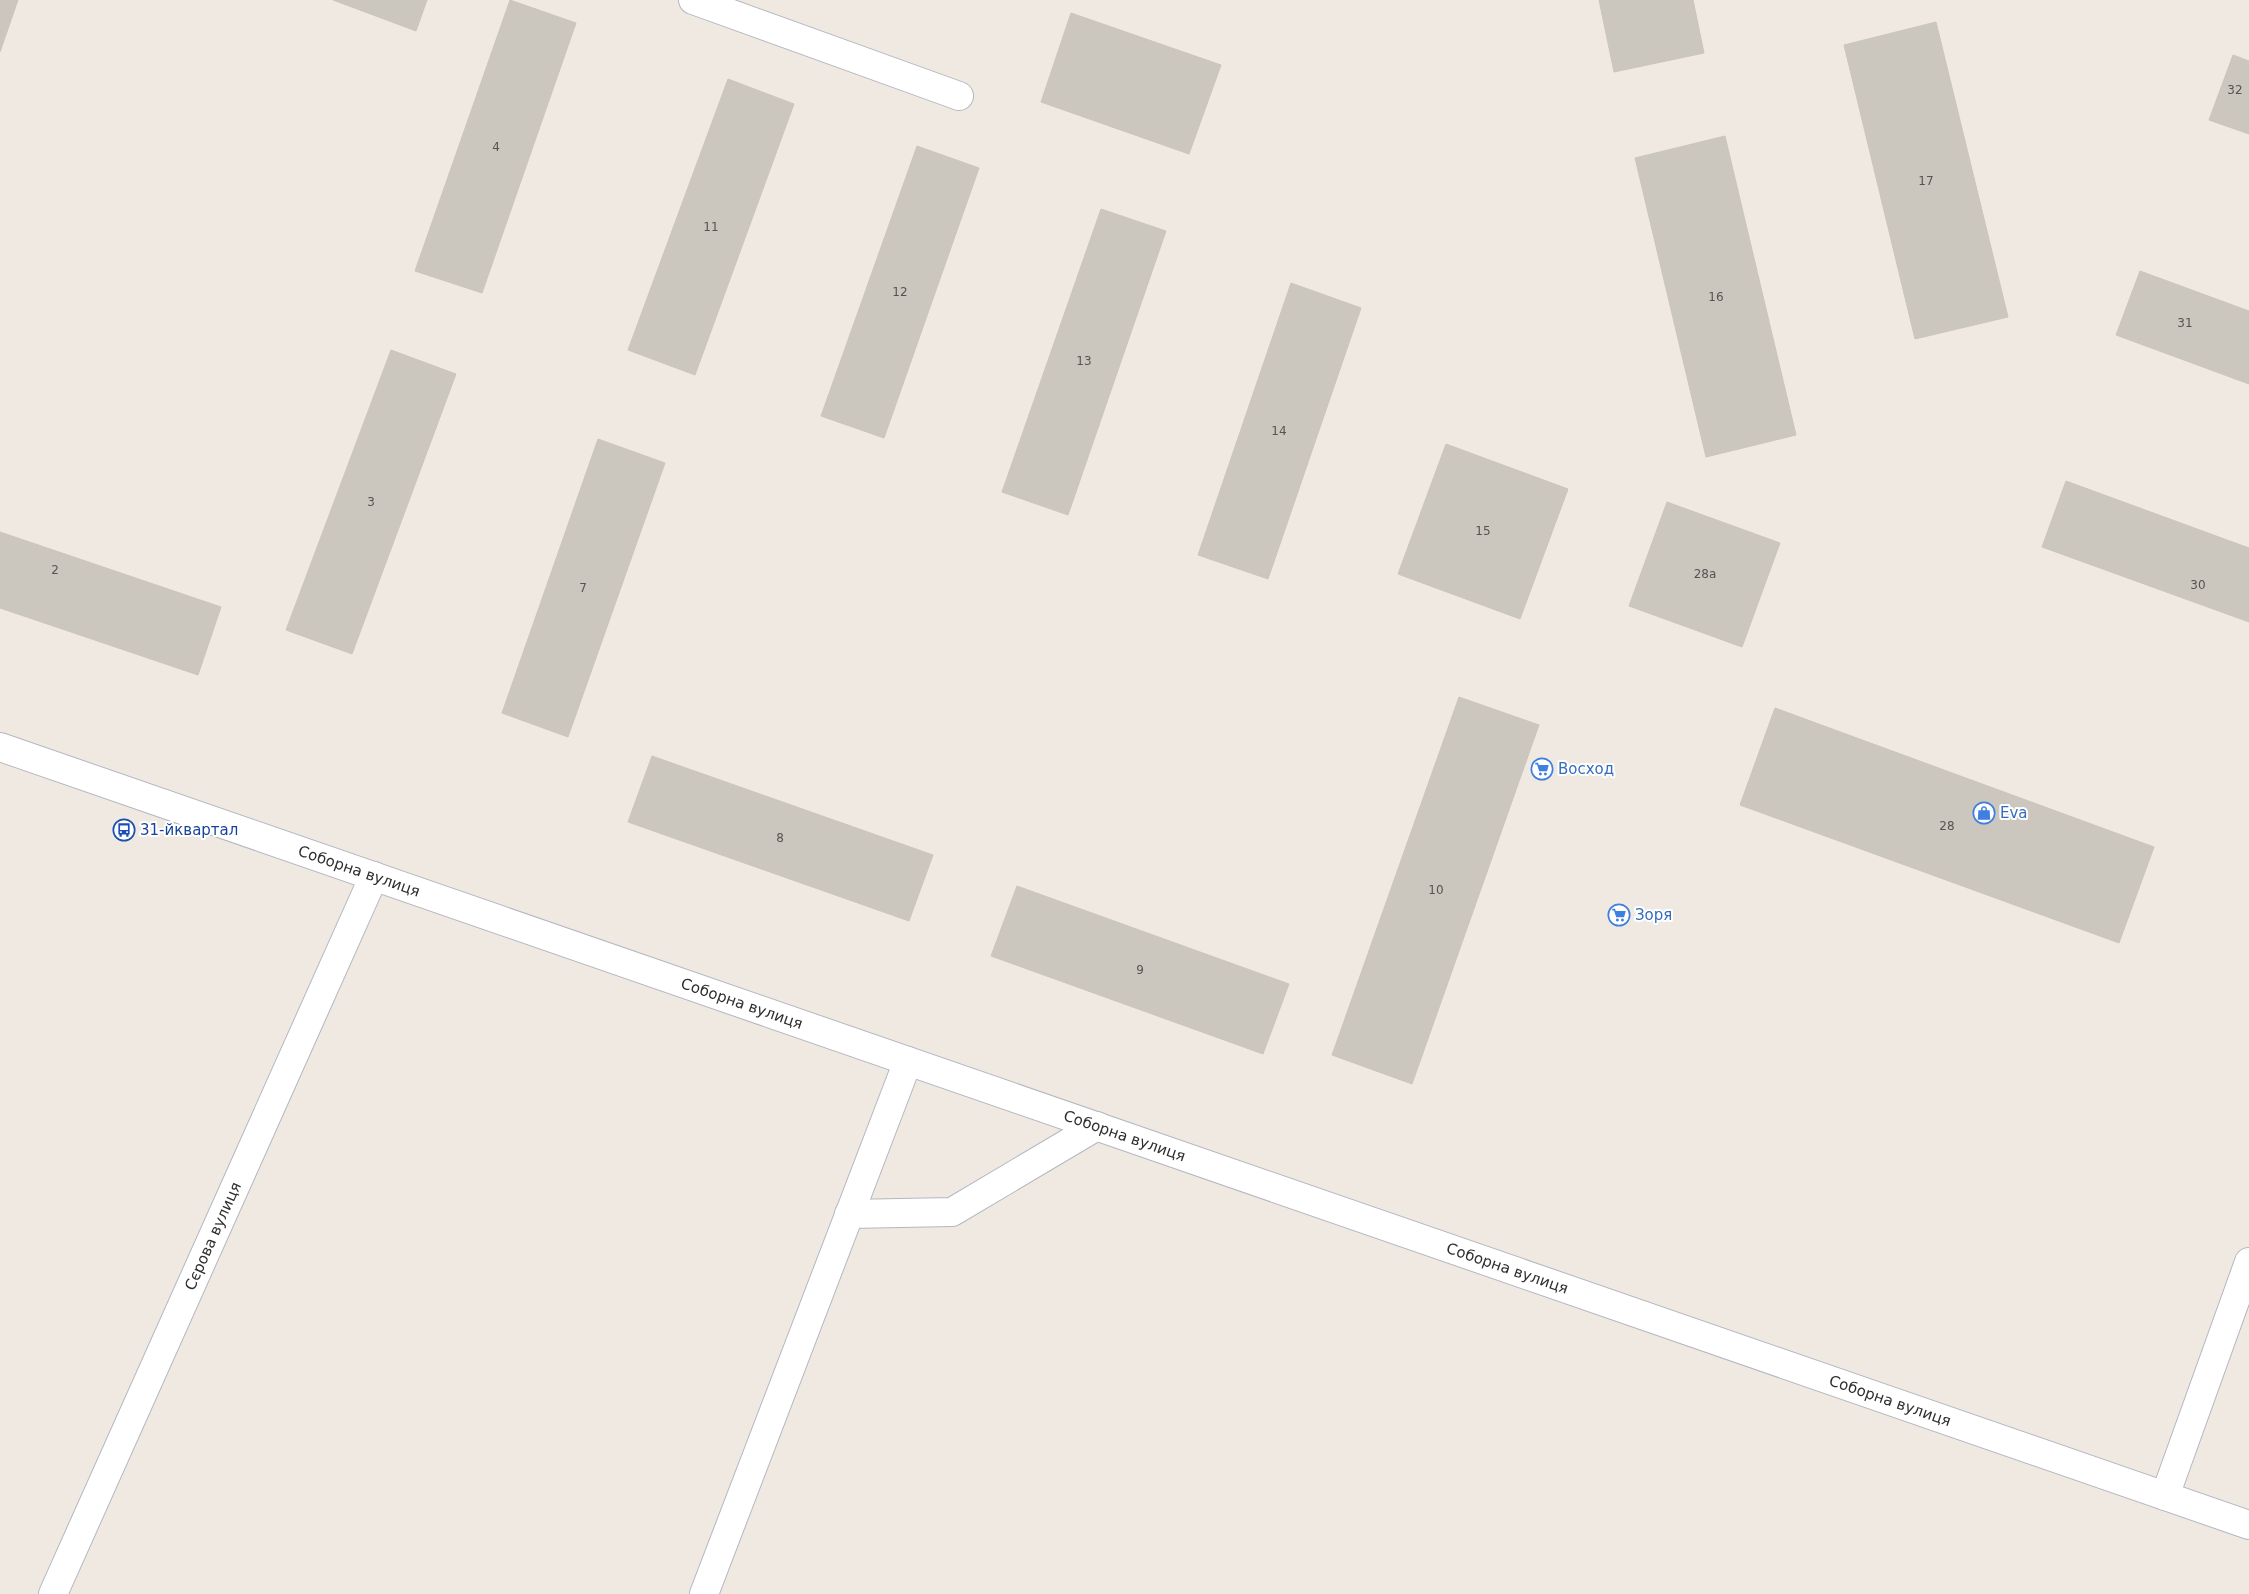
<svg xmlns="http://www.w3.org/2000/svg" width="2249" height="1594" viewBox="0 0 2249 1594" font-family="'DejaVu Sans',sans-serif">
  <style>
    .building { fill: #cbc7bf; stroke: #cbc5ba }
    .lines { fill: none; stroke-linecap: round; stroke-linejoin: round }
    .minor-casing { stroke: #b4b7c1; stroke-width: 30 }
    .minor { stroke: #fff; stroke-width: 28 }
    .labels { text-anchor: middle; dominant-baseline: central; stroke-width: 4; stroke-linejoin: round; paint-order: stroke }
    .number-label { font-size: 12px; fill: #555452 }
    .shop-label { font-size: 15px; fill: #366cbe; stroke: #fff; text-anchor: start }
    .transit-label { font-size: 15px; fill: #164399; stroke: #fff; text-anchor: start }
    .street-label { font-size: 15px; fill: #2e2e2e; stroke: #fff }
  </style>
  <rect width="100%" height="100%" fill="#efe9e1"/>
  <g class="building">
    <polygon points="0,0 18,0 0,52"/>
    <polygon points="333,0 427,0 416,31"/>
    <polygon points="510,0 576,23 482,293 415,271"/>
    <polygon points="1599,0 1693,0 1704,53 1614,72"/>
    <polygon points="1071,13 1221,65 1189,154 1041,102"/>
    <polygon points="1936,22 2008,317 1915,339 1844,45"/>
    <polygon points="2233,55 2249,61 2249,134 2209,120"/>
    <polygon points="728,79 794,104 695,375 628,350"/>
    <polygon points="1725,136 1796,435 1706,457 1635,158"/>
    <polygon points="917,146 979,168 884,438 821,416"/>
    <polygon points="1101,209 1166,231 1068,515 1002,492"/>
    <polygon points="2140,271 2249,311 2249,384 2116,335"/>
    <polygon points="1291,283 1361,308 1268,579 1198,555"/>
    <polygon points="391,350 456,374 352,654 286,630"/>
    <polygon points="598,439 665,463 568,737 502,713"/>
    <polygon points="1446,444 1568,489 1520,619 1398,574"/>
    <polygon points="2066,481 2249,548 2249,622 2042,547"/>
    <polygon points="1667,502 1780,543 1742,647 1629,606"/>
    <polygon points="0,532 221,607 198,675 0,608"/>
    <polygon points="1459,697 1539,725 1412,1084 1332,1055"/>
    <polygon points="1775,708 2154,847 2119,943 1740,805"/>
    <polygon points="652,756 933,855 909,921 628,822"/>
    <polygon points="1017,886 1289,984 1263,1054 991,956"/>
  </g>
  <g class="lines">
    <g class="minor-casing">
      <g id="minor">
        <polyline points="693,0 959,96"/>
        <path id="s1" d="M0,747L2249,1525"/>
        <polyline points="849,1214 952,1212 1097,1126"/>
        <polyline points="2165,1496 2249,1262"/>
        <path id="s2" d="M53,1594L374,876"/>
        <polyline points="704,1594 908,1061"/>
      </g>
    </g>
    <use href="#minor" class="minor"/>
  </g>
  <defs>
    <g id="supermarket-ring" transform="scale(1.125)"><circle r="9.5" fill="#fff" stroke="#3f7fe0" stroke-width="1.5"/><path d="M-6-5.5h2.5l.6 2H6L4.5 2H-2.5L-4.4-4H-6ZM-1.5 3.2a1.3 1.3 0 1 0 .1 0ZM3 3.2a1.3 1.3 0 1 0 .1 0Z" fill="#3f7fe0"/></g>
    <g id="shop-ring" transform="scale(1.125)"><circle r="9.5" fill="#fff" stroke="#3f7fe0" stroke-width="1.5"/><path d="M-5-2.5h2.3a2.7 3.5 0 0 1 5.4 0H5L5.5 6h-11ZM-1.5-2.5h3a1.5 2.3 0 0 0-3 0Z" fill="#3f7fe0"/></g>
    <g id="bus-ring" transform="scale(1.125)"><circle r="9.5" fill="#fff" stroke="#1a4fb4" stroke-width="1.5"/><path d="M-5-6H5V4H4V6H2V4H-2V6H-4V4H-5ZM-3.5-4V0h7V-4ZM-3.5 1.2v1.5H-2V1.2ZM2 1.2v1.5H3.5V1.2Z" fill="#1a4fb4"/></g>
  </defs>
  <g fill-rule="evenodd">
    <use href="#supermarket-ring" x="1542" y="769"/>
    <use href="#shop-ring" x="1984" y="813"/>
    <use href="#bus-ring" x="124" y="830"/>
    <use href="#supermarket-ring" x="1619" y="915"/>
  </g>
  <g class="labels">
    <g class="number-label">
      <text x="2235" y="90">32</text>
      <text x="496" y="147">4</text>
      <text x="1926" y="181">17</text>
      <text x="711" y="227">11</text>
      <text x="900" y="292">12</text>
      <text x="1716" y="297">16</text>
      <text x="2185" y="323">31</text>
      <text x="1084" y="361">13</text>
      <text x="1279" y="431">14</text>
      <text x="371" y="502">3</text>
      <text x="1483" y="531">15</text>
      <text x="55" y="570">2</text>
      <text x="1705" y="574">28а</text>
      <text x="2198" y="585">30</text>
      <text x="583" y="588">7</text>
      <text x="1947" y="826">28</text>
      <text x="780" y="838">8</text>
      <text x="1436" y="890">10</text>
      <text x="1140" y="970">9</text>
    </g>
    <g class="shop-label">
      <text x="1558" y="769">Восход</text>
      <text x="2000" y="813">Eva</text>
      <text x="1635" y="915">Зоря</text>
    </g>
    <g class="transit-label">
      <text x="140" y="830">31-йквартал</text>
    </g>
    <g class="street-label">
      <text stroke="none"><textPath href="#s1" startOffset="380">Соборна вулиця</textPath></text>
      <text stroke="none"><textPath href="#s1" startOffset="785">Соборна вулиця</textPath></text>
      <text stroke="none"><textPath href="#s1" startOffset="1190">Соборна вулиця</textPath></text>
      <text stroke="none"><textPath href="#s2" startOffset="392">Сєрова вулиця</textPath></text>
      <text stroke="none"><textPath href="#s1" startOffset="1595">Соборна вулиця</textPath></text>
      <text stroke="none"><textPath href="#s1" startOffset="2000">Соборна вулиця</textPath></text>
    </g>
  </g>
</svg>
